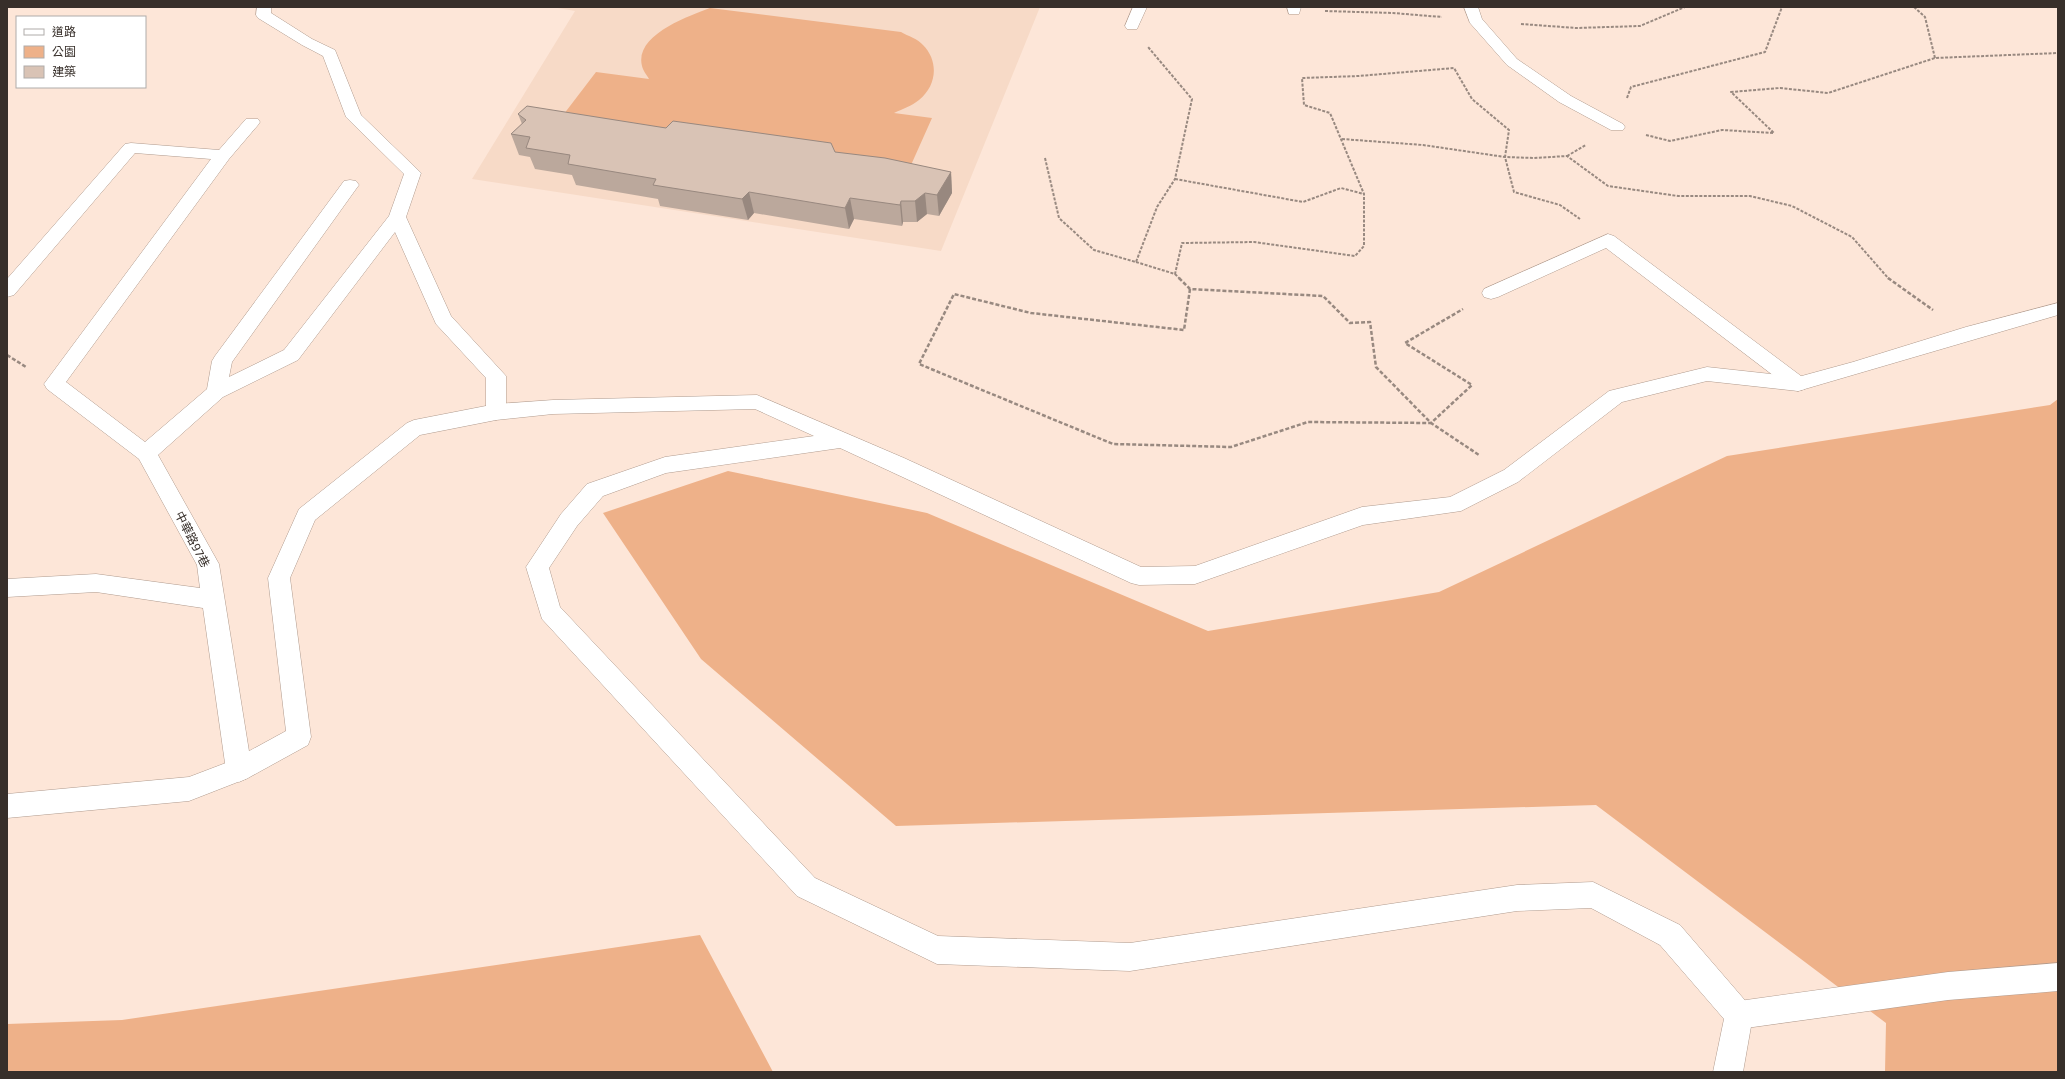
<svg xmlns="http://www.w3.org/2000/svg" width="2065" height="1079" viewBox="0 0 2065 1079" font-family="'Exo 2','Noto Sans TC',sans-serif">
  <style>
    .built { fill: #f7dac7 }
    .green { fill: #eeb189 }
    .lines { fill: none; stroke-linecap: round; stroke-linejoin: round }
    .service-casing { stroke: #b09b8e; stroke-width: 1 }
    .minor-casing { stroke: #b09b8e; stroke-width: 1 }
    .path-far1 { stroke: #988980; stroke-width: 2; stroke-dasharray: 3 1.5; stroke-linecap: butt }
    .path { stroke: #988980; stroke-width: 2.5; stroke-dasharray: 4 2; stroke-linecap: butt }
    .service { fill: #fff; fill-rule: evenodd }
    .minor { fill: #fff; fill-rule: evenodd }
    .wall { fill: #bba89c }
    .shaded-wall { fill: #98887f }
    .building { fill: #d9c3b5; stroke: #98887f }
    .labels { text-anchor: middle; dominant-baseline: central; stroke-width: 3; stroke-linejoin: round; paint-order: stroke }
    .street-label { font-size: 12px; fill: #372f2a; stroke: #fff }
  </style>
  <rect width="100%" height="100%" fill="#fde6d8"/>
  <polygon class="built" points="552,7 1040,7 941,251 472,179 575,11"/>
  <g class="green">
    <path d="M710,8L901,32C908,36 918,39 923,45C939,61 937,86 919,100C912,106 902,109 894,113L932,118L907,174L554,127L596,72L649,79C647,75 643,71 642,66C634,35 689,16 710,8Z"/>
    <polygon points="2058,399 2058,1072 1885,1072 1886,1023 1596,805 896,826 701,659 603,513 728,471 927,513 1208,631 1439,592 1727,456 2050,405"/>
    <polygon points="700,935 773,1072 7,1072 7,1024 122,1020"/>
  </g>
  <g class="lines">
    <g class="service-casing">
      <g id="service">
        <polygon points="257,7 271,7 271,13 312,39 335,50 361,115 421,173 406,217 451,316 506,376 506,412 503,417 496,420 489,417 486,412 486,378 436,324 395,232 298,360 223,397 158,455 219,564 252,770 248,778 239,782 230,778 226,770 203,608 96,592 7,597 7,579 96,574 200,588 197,565 139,459 47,389 44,384 211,159 135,153 14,295 7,297 7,279 125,144 131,143 219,150 246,119 258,119 260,122 258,125 229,159 66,382 145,442 207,389 212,361 215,356 344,181 350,180 356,181 359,185 356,189 232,362 229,377 284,350 389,216 404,174 346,117 323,56 302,45 258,18 256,15"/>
        <polygon points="1133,7 1147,7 1137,29 1127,29 1125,26"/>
        <polygon points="1287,7 1301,7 1299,14 1289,14"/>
        <polygon points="1464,7 1478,7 1482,19 1517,59 1571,96 1623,124 1625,127 1623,130 1611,130 1559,102 1507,65 1470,23"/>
        <polygon points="1608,234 1614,236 1805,379 1808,384 1805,389 1798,391 1791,389 1606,248 1498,297 1491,299 1484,297 1482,293 1484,289"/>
        <polygon points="2058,963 2058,991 1948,1000 1739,1029 1729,1025 1725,1015 1729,1005 1739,1001 1948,972"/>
      </g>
    </g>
    <g class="minor-casing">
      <polygon id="minor" points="2058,303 2058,315 1798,391 1707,381 1622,402 1518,482 1461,511 1363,525 1195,584 1139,585 1131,583 840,448 666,473 603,496 577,526 549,568 560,607 815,878 938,936 1130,943 1517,885 1593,882 1680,925 1749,1005 1753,1015 1743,1072 1713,1072 1724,1019 1660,945 1591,908 1517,911 1130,971 937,964 797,896 542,619 526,567 561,514 587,484 665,457 814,436 755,409 553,414 496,420 420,435 315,520 290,578 311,737 308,745 248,778 189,801 7,818 7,794 189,777 231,761 286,731 268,578 299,509 407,423 414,420 496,404 553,400 757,395 904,458 1141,567 1195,566 1362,507 1450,497 1504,470 1609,391 1707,367 1798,377 1853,362 1966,327"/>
    </g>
    <g class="path-far1">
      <polyline points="1914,7 1925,17 1935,58"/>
      <polyline points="1325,11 1393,13 1442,17"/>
      <polyline points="1521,24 1576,28 1640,26 1685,7"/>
      <polyline points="1627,98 1631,87 1765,52 1782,7"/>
      <polyline points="1646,135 1670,141 1722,130 1774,133 1731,92 1780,88 1828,93 1935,58 2058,53"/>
      <polyline points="1342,139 1423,145 1505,157 1534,158 1567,156 1608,186 1678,196 1750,196 1792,206 1852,237 1889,279"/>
      <polyline points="1567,156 1586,145"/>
      <polyline points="1045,158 1059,218 1094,250 1136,262 1157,207 1175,179 1192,99 1148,47"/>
      <polyline points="1175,179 1303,202 1341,188 1364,194"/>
      <polyline points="1136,262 1175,274 1182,243 1254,242 1355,256 1364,246 1364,194 1330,113 1304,105 1302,78 1359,76 1454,68 1472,99 1509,130 1505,157 1514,192 1560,205 1580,219"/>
      <polyline points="1175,274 1180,279"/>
    </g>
    <g class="path">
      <polyline points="1179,278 1190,289 1323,296 1350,323 1370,322 1376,367 1431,423 1479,455"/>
      <polyline points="1888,278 1933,310"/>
      <polyline points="1190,289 1184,330 1031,313 954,294 919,364 1113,444 1231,447 1308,422 1431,423 1472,385 1405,343 1463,309"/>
      <polyline points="7,355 26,367"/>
    </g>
    <use href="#service" class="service"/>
    <use href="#minor" class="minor"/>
  </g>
  <polygon class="wall" points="518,114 666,128 835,152 951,172 952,193 939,216 927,214 917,222 903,222 902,226 854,219 849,229 754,213 748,220 660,206 658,199 576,185 572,175 535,169 530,157 519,155 511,134 522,124"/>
  <g class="shaded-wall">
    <polygon points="951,172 952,193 939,216 937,195"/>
    <polygon points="749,192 754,213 748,220 742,199"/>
    <polygon points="925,193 927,214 917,222 915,201"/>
    <polygon points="850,198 854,219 849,229 845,208"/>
    <polygon points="901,201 903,222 902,226 900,205"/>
  </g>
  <polygon class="building" points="527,106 666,128 673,121 831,143 835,152 885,158 951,172 937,195 925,193 915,201 901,201 900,205 850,198 845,208 749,192 742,199 653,185 656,179 568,164 570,155 526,148 530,137 511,134 526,120 518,114"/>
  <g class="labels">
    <g class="street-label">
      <text transform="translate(193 539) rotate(63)">中華路97巷</text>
    </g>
  </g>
  <rect width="2065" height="1079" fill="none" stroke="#372f2a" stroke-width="16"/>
  <rect x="16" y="16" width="130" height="72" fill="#ffffff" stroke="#afacaa"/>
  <rect x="24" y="29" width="20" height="6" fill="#ffffff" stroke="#afacaa"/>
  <text x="52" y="36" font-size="12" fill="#372f2a">道路</text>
  <rect x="24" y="46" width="20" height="12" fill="#eeb189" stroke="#afacaa"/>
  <text x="52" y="56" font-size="12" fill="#372f2a">公園</text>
  <rect x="24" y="66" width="20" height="12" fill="#d9c3b5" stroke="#afacaa"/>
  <text x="52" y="76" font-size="12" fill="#372f2a">建築</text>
</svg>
